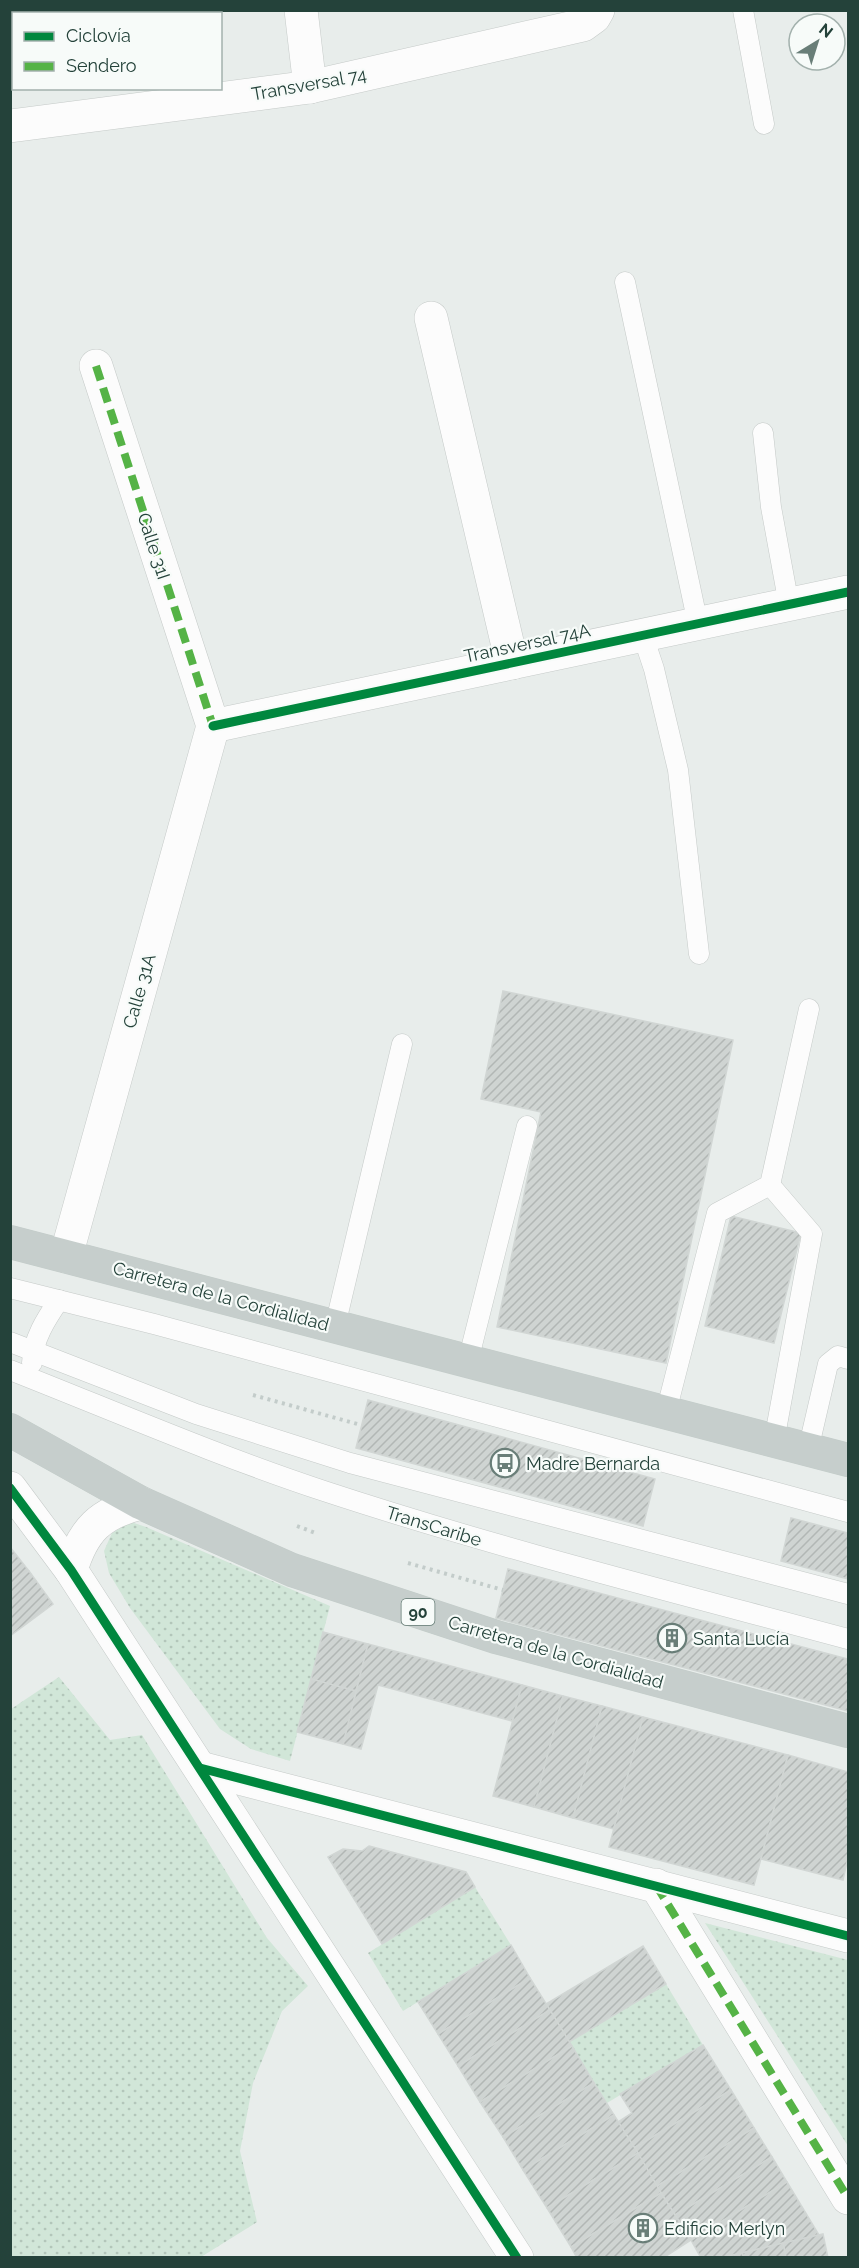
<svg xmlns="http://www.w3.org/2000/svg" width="859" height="2268" viewBox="0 0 859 2268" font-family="Raleway,sans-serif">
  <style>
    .grass { fill: url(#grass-dots) }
    .building { fill: url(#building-hatch); stroke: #d1d6d4; stroke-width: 1.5 }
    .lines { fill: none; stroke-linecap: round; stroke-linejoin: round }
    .service-casing { stroke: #c5cac8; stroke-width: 21 }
    .minor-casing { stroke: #c5cac8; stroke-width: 34 }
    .tertiary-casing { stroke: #c5cac8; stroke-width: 34 }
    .trunk-casing { stroke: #c3ccc9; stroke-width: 34 }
    .path { stroke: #c3ccca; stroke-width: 4; stroke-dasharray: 3 4.5; stroke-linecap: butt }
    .service { stroke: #fcfcfc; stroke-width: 20 }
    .minor { stroke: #fcfcfc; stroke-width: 33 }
    .tertiary { stroke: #fcfcfc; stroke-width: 33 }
    .trunk { stroke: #c6cecc; stroke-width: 33 }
    .quiet { stroke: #55b346; stroke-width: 8; stroke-dasharray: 15 8; stroke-linecap: butt }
    .cycleway-casing { stroke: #f7fbf9; stroke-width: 13 }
    .cycleway { stroke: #00873e; stroke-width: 9 }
    .labels { text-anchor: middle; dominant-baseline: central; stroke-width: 4.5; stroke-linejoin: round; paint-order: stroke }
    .shield { fill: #f7fbf9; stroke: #637a73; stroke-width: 1.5 }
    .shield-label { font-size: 16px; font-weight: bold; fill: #24423a }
    .street-label { font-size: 18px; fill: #24423a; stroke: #f7fbf9 }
    .poi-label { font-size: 18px; fill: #24423a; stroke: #f7fbf9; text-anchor: start }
  </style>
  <defs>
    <pattern id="grass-dots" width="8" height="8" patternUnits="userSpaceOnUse" patternTransform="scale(1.5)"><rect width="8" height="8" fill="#d1e6d8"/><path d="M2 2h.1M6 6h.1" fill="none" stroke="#b3c6ba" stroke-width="1.8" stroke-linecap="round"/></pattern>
    <pattern id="building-hatch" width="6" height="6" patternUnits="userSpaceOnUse" patternTransform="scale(1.5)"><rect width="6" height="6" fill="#cfd4d2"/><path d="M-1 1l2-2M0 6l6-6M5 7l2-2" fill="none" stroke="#b2b7b5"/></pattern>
  </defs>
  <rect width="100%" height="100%" fill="#e8edeb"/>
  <g class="grass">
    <polygon points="131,1522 146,1527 330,1606 290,1761 251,1749 220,1729 130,1608 109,1573 104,1551 112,1533"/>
    <polygon points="59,1677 110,1740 142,1735 267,1938 308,1986 282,2011 253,2083 240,2151 257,2222 201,2257 11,2257 11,1709"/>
    <polygon points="475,1887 511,1945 403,2011 368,1953"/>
    <polygon points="705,1923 848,1960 848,2146"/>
    <polygon points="666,1984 703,2045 607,2103 569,2042"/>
  </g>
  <g class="building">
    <polygon points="503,991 733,1040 666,1363 497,1327 541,1112 481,1099"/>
    <polygon points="731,1216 801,1233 774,1343 705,1326"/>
    <polygon points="368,1400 655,1479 643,1526 356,1448"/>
    <polygon points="791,1518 848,1533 848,1579 781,1561"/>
    <polygon points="10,1547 29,1571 10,1585"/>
    <polygon points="508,1569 848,1659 848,1711 496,1618"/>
    <polygon points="29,1571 53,1604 10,1636 10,1585"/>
    <polygon points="323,1632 368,1644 356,1691 311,1679"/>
    <polygon points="368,1644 522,1685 512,1721 378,1685 361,1749 343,1744"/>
    <polygon points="311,1679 356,1691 343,1744 297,1732"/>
    <polygon points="522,1685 563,1696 534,1807 493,1796"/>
    <polygon points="563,1696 602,1706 573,1818 534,1807"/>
    <polygon points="602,1706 643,1717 614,1829 573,1818"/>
    <polygon points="643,1717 788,1755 754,1885 609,1847"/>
    <polygon points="788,1755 848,1772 848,1858 843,1880 761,1859"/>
    <polygon points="369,1846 466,1872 475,1887 382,1944 328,1857 343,1849 362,1851"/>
    <polygon points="511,1945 530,1978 438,2034 418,2002"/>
    <polygon points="643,1946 666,1984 569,2042 546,2004"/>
    <polygon points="530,1978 550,2010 458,2066 438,2034"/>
    <polygon points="550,2010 572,2046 480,2102 458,2066"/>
    <polygon points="703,2045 731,2090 634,2148 618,2122 632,2113 620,2094"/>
    <polygon points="572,2046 594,2083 503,2137 480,2102"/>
    <polygon points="594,2083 614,2115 523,2170 503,2137"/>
    <polygon points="731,2090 754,2128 657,2186 634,2148"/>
    <polygon points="614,2115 638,2153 547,2208 523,2170"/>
    <polygon points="754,2128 772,2157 675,2215 657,2186"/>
    <polygon points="638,2153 661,2193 571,2247 547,2208"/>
    <polygon points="772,2157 787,2182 691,2240 675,2215"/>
    <polygon points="787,2182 819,2235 720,2258 701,2258 691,2240"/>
    <polygon points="661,2193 691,2240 663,2258 577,2258 571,2247"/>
    <polygon points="823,2234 828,2258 786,2258 783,2243"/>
    <polygon points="783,2243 786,2258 744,2258 742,2253"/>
    <polygon points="742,2253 744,2258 720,2258"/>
  </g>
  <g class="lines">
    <g class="service-casing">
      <g id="service">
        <polyline points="743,10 764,124"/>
        <polyline points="625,282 698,624"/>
        <polyline points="763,433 771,507 789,605"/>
        <polyline points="643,636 654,669 678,770 699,954"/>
        <polyline points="770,1185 812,1234 774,1441"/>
        <polyline points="10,1288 154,1324 848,1512"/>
        <polyline points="335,1326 402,1044"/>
        <polyline points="10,1342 196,1414 350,1463 848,1594"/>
        <polyline points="468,1361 527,1126"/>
        <path d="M32,1363C33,1339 46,1319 59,1300"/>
        <path d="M10,1370C114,1411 218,1456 324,1491C497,1548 673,1592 848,1639"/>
        <polyline points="666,1412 717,1213 770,1185 809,1009"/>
        <polyline points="808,1450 828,1364 838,1356 848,1359"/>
      </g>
    </g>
    <g class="minor-casing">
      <g id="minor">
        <polyline points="301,10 310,87"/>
        <polyline points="10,126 310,87 583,25 594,17 598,10"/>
        <polyline points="431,318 512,663"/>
        <polyline points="96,366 213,726"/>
        <polyline points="10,1488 71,1570 517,2258"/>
        <path d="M71,1570C83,1530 100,1513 141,1503"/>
        <polyline points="200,1768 848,1936"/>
        <polyline points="656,1885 848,2198"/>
      </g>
    </g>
    <g class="tertiary-casing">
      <polyline id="tertiary" points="66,1256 213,726 848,592"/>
    </g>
    <g class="trunk-casing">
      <g id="trunk">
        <polyline points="10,1242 848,1460"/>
        <polyline points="10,1430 141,1503 292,1570 496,1637 848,1731"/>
      </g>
    </g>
    <g class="path">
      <polyline points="253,1395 361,1425"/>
      <polyline points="297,1526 318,1534"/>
      <polyline points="408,1563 503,1590"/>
    </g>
    <use href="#service" class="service"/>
    <use href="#minor" class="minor"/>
    <use href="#tertiary" class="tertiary"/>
    <use href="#trunk" class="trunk"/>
    <g class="quiet">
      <polyline points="96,366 213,726"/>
      <polyline points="656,1885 848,2198"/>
    </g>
    <g class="cycleway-casing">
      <g id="cycleway">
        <polyline points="213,726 848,592"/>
        <polyline points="10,1488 71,1570 517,2258"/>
        <polyline points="200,1768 848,1936"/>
      </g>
    </g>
    <use href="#cycleway" class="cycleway"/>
  </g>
  <defs>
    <g id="bus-ring" transform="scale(1.5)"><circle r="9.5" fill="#f7fbf9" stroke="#697e78" stroke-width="1.5"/><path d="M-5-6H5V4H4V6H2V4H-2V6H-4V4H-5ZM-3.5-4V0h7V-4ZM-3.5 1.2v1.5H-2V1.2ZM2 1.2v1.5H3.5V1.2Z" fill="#697e78"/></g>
    <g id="building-ring" transform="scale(1.5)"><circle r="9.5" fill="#f7fbf9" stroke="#697e78" stroke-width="1.5"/><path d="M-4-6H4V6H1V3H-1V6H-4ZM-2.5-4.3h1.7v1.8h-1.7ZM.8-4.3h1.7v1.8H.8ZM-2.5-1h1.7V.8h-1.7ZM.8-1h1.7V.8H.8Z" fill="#697e78"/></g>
  </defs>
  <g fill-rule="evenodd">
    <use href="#bus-ring" x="505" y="1463"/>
    <use href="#building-ring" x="672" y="1638"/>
    <use href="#building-ring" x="643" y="2228"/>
  </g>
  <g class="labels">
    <rect class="shield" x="401.5" y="1599" width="33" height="26" rx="4.5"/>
    <g class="shield-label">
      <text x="418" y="1612">90</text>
    </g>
    <g class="street-label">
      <text transform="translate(309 84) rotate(-10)">Transversal 74</text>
      <text transform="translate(154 546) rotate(72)">Calle 31I</text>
      <text transform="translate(527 643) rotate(-12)">Transversal 74A</text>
      <text transform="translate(139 991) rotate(-74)">Calle 31A</text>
      <text transform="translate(221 1296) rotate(15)">Carretera de la Cordialidad</text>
      <text transform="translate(434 1526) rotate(17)">TransCaribe</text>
      <text transform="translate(556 1652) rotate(16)">Carretera de la Cordialidad</text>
    </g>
    <g class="poi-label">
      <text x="526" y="1463">Madre Bernarda</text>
      <text x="693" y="1638">Santa Lucía</text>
      <text x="664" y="2228">Edificio Merlyn</text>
    </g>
  </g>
  <rect width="859" height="2268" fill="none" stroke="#24423a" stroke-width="24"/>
  <rect x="12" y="12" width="210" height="78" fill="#f7fbf9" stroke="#a3b1ad" stroke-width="1.5"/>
  <rect x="24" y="32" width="30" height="9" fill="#00873e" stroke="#a3b1ad" stroke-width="1.5"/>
  <text x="66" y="42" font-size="18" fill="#24423a">Ciclovía</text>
  <rect x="24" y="62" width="30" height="9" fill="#55b346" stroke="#a3b1ad" stroke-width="1.5"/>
  <text x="66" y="72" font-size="18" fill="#24423a">Sendero</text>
  <g transform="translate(817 42) rotate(38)"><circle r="28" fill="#f7fbf9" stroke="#a3b1ad" stroke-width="1.5"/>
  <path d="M0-4.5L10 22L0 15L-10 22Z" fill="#697e78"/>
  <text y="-9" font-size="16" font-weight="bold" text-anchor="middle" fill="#24423a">N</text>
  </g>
</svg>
